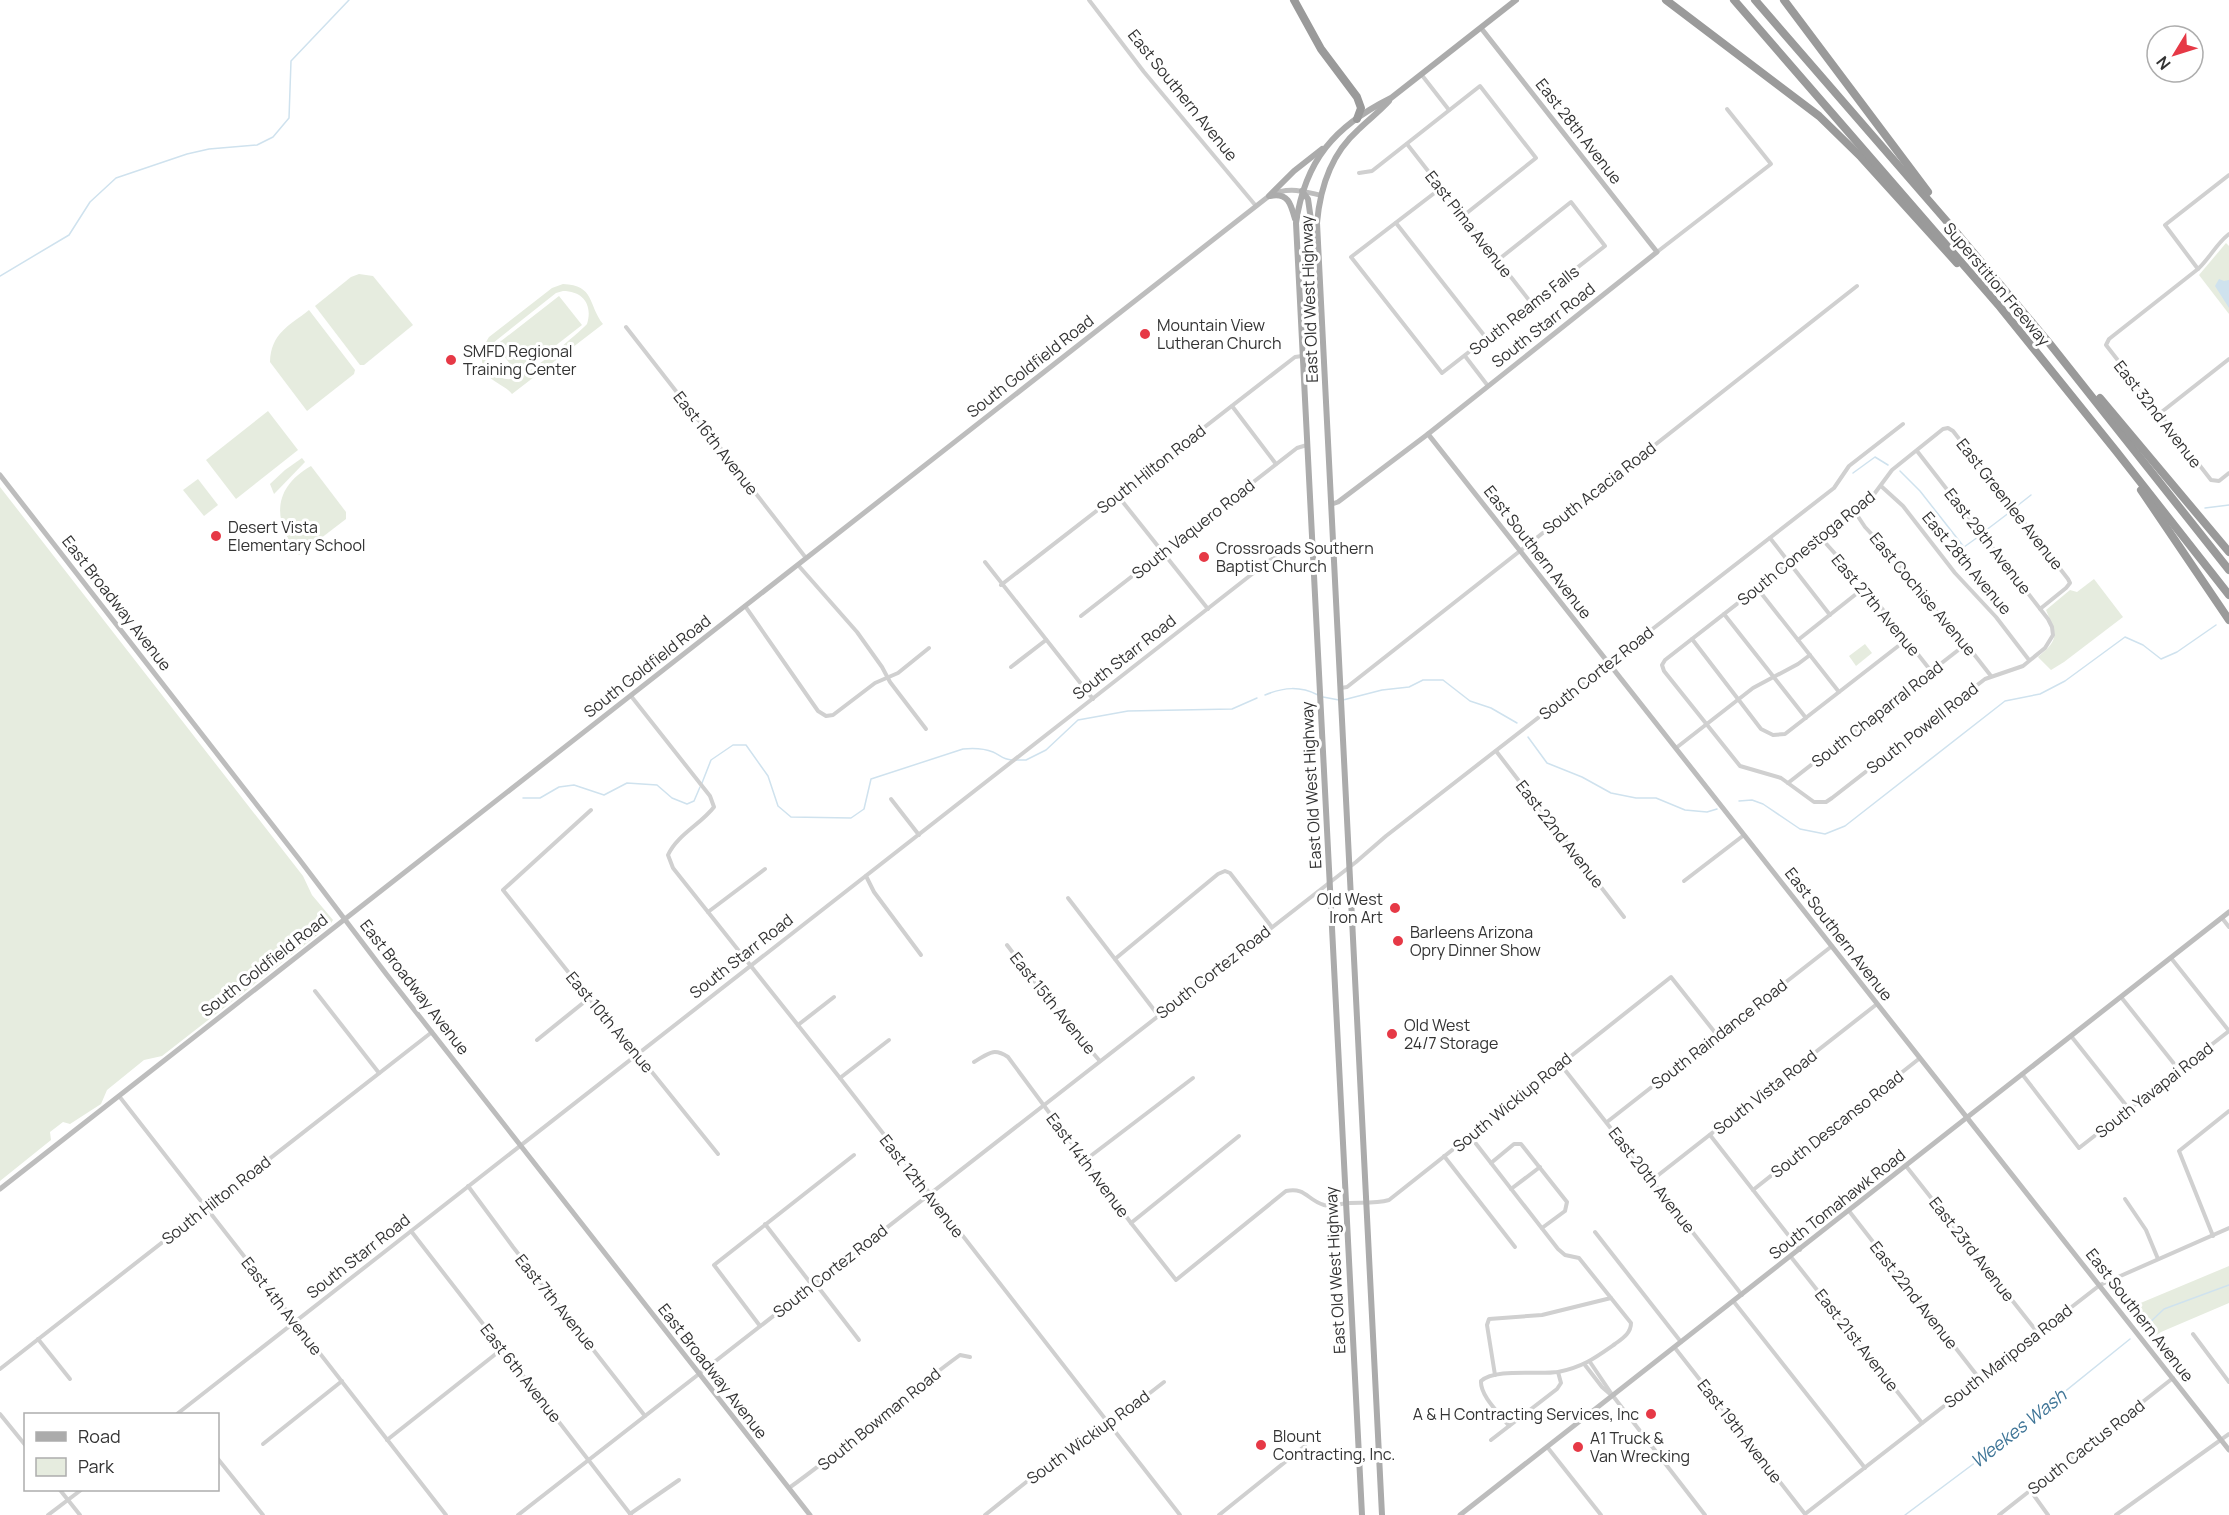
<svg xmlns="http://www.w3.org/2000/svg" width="2229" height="1515" viewBox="0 0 2229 1515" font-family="Manrope,sans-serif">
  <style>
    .green { fill: #e6ecdf; fill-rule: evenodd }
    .water { fill: #cfe2ee }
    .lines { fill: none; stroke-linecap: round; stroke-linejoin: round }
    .stream { stroke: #cfe2ee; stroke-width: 1.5 }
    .street { stroke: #d0d0d0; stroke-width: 4 }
    .secondary { stroke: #bdbdbd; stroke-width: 5 }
    .primary { stroke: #ababab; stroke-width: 6 }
    .highway { stroke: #9a9a9a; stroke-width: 8 }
    .poi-dot { fill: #e63946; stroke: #fff; stroke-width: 2 }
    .labels { text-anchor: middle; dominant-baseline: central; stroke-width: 6; stroke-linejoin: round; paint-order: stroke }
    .street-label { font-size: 16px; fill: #333; stroke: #fff }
    .poi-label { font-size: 16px; fill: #333; stroke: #fff; text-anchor: start }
    .water-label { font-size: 18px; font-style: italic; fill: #3f7597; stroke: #fff }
  </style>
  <rect width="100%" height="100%" fill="#fff"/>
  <g class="green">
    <polygon points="2226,243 2229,246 2229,314 2199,275"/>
    <polygon points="359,274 373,276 413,325 364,365 360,365 315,306 351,277"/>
    <path d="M563,284C595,285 588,305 603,324L512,394C506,387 501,386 493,380C478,370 480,351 489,337L552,288ZM563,291C583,291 593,305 587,324C578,334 528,375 516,378C506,381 497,378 492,369C485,360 488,352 493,343L556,293Z"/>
    <polygon points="559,296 582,325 518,375 496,345"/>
    <path d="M309,310L355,370L354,374L307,411L270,362C271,333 289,326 309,310Z"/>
    <polygon points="268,411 298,450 236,499 206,460"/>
    <polygon points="302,458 305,462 274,494 270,484 285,470"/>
    <path d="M311,466L346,512V519L299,555C273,522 271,489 311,466Z"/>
    <polygon points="198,479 218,505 204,516 183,490"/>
    <polygon points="0,487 303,876 312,895 333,920 330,925 162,1056 144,1060 107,1090 101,1104 70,1124 63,1122 50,1132 51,1140 0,1181"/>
    <path d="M2094,579L2123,617L2064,662L2051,670L2038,657C2061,638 2056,634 2046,610L2070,590L2077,592Z"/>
    <polygon points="1865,644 1872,653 1856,666 1849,656"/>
    <polygon points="2229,1266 2229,1303 2161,1332 2154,1337 2131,1307"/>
  </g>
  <polygon class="water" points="2219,279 2224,281 2229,280 2229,308 2215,286"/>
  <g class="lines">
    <g class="stream">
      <polyline points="0,276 69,235 90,202 116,178 187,154 209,149 257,145 273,137 289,118 291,61 349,0"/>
      <polyline points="1900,471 1920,491 1964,547 1978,537"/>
      <polyline points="1853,473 1875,457 1888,465"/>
      <polyline points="2017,506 2031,495"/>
      <polyline points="2205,508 2229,505"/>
      <polyline points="1985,531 2010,512"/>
      <path d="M1265,695C1284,687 1300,686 1318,695"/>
      <polyline points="1323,697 1339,700"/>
      <polyline points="1343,700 1382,690 1409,687 1423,680 1443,680 1470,701 1491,708 1517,723"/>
      <polyline points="1528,737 1547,763 1582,777 1611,793 1636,798 1656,798 1685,810 1707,812 1717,809"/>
      <polyline points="1016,760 1026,760 1046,750 1078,720 1128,711 1232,709 1257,698"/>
      <path d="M702,783L711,760L733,745H746L768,776L778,806L791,817L851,818L864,809L871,779L963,749C973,748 983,748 993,752C1000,755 1003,760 1012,760"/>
      <polyline points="523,798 540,798 559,787 574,785 604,795 627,783 657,785 672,798 687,804 694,801 700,787"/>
      <polyline points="1739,801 1752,800 1763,804 1800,829 1825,834 1845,826 2005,701 2040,694 2065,681 2125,637 2143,645 2161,659 2177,652 2216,625"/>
      <polyline points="2145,1327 2164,1309 2229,1285"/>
      <polyline points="1905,1515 1996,1447 2130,1339"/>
    </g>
    <g class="street">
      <polyline points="1089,0 1144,72 1256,206"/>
      <polyline points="1421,74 1449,110"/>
      <polyline points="1407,144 1532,304"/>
      <polyline points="1359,173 1372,171 1480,86 1536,158 1463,216"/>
      <polyline points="1441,188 1351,257 1442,373 1605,246 1571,202 1498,260"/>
      <polyline points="1396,223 1487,339"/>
      <path d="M2229,234C2216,244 2210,258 2198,269L2109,339L2106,345L2211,480L2219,481L2229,473"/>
      <polyline points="1657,252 1771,164 1727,109"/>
      <polyline points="2198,269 2165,225 2229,175"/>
      <polyline points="626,327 806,558"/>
      <polyline points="1465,356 1488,386"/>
      <polyline points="1232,406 1276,464"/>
      <polyline points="2159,414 2229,359"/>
      <polyline points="1917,451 2048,619 2052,627 2053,635 2045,648 2023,666 1985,679 1832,798 1826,802 1814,802 1781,778 1740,766 1664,671 1662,665 1665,660 1869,501 1892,470 1943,429 1948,428 1953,431 2068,579 2070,583 2066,588 2040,609"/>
      <polyline points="1881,486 1903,506 1955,573 1996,617 2029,660"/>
      <polyline points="1118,496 1208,609"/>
      <polyline points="1855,512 1865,527 1893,557 1930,604 1966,644 1991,676"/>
      <polyline points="1770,538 1830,615"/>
      <polyline points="1821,538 1865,587 1931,671"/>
      <polyline points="985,562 1093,699"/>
      <polyline points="798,565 857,632 882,667 890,682 926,729"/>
      <polyline points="1001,585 1295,357 1302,356"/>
      <polyline points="1757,588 1839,692"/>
      <polyline points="745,606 818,711 826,716 833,715 875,683 898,673 929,648"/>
      <polyline points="1724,614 1806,718"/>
      <polyline points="1081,616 1297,448 1307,445"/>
      <polyline points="1692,639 1761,729 1773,735 1785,734 1906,640"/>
      <polyline points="1798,640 1865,587"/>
      <polyline points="1011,667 1046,640"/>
      <polyline points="1341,688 1347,687 1857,286"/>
      <path d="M631,696L710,796L714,807C701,824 677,835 668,855L673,868L840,1078L1180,1515"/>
      <polyline points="1676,748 1753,688 1798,664 1810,655"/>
      <polyline points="1496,751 1624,917"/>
      <polyline points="1788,783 1966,644"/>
      <polyline points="891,799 919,835"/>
      <polyline points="591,810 503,890 631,1051 643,1061 718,1154"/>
      <polyline points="866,876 874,892 921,955"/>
      <polyline points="1684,881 1744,835"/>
      <polyline points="1068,898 1158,1015"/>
      <polyline points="708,912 765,869"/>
      <polyline points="2222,918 2229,927"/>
      <polyline points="1007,945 1061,1016 1099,1060"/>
      <polyline points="2171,958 2229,1031"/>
      <polyline points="1115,959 1218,874 1225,871 1230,873 1271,926"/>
      <polyline points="315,991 379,1073"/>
      <polyline points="2121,997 2179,1070"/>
      <polyline points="798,1025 834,997"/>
      <polyline points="2071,1036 2129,1109"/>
      <polyline points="537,1040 588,999"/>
      <path d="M974,1062C988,1054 993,1047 1008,1057L1131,1223L1176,1280L1286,1191C1306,1187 1307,1200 1324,1205C1332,1207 1339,1204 1347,1203C1361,1202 1375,1204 1389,1200L1671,977L1717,1035"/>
      <polyline points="1561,1065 1742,1295"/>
      <polyline points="2022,1074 2079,1148 2229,1031"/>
      <polyline points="840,1078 889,1040"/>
      <polyline points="119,1096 446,1515"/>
      <polyline points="1607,1122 1832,946"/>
      <polyline points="1710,1135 1800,1250"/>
      <path d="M1470,1136L1558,1249L1565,1255L1579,1258L1631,1323C1631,1333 1623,1338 1615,1344C1595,1358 1583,1367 1558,1372C1537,1375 1496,1368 1481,1381C1480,1396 1500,1414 1509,1426"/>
      <polyline points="1444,1156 1515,1247"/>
      <polyline points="1084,1161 1193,1078"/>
      <polyline points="1491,1163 1514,1144 1521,1144 1567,1202 1565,1211 1542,1228"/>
      <polyline points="1906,1166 2038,1333"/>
      <polyline points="1652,1180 1877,1004"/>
      <polyline points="468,1186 513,1247 645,1416"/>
      <polyline points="1511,1189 1540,1167"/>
      <polyline points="1753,1190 1920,1058"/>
      <polyline points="2125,1199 2146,1230 2158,1259"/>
      <polyline points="1849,1211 1979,1378"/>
      <polyline points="1131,1223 1239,1136"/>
      <polyline points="765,1224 812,1285"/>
      <polyline points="411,1231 631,1515"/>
      <polyline points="1595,1232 1681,1342"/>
      <polyline points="2213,1236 2179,1151 2229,1111"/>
      <polyline points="1791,1257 1922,1423"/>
      <polyline points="815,1283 859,1340"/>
      <polyline points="1734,1302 1865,1468"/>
      <polyline points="760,1326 714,1265 854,1155"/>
      <polyline points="2193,1334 2229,1382"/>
      <polyline points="38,1339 70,1379"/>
      <polyline points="1675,1348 1805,1514 2100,1285 2229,1228"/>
      <polyline points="1590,1362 1613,1396 1705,1515"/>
      <polyline points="1585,1365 1602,1387 1610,1394"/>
      <polyline points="0,1369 432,1032"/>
      <polyline points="1495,1375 1487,1325 1489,1319 1542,1315 1611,1298"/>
      <polyline points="0,1414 26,1446"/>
      <polyline points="177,1414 1270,560 1289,552 1333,549"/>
      <polyline points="387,1440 502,1349"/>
      <polyline points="1491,1440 1557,1389 1561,1383 1558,1372"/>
      <polyline points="263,1444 342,1381"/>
      <polyline points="1548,1448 1601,1515"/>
      <polyline points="218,1459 263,1515"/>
      <path d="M789,1488C848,1446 902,1397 960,1355L970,1357"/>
      <polyline points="60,1490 80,1515"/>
      <polyline points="2030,1490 2048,1515"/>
      <polyline points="630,1514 679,1480"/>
      <polyline points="48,1515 81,1490"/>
      <polyline points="518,1515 1356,862 1386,836 1834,488 1849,466 1903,424"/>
      <polyline points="985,1515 1080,1439 1119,1417 1164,1382"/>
      <polyline points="1219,1515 1305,1446"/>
      <polyline points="1999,1515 2173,1378"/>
      <polyline points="2116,1515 2229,1434"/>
    </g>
    <g class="secondary">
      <polyline points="1428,434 2229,1450"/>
      <polyline points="0,475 299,859 387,975 810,1515"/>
      <polyline points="1332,504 1338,502 1428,434 1657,252 1481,28"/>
      <path d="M0,1189L1269,196C1287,186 1302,191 1320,195"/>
      <polyline points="1460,1515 2229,912"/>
    </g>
    <g class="primary">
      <polyline points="1302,191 1308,199 1315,248"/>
      <polyline points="1269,196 1294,171 1322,149"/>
      <path d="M1270,196C1288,192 1291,204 1295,219"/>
      <path d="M1362,1515L1296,223C1305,160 1335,126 1391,98L1516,0"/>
      <path d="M1382,1515L1317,223C1320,188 1331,154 1358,130C1368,120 1379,112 1389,101"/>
    </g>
    <g class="highway">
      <polyline points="1294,0 1321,49 1357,97 1361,108 1357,119"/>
      <polyline points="1666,0 1819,116 1861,157 1957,263"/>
      <polyline points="1734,0 2000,307 2116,451 2229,595"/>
      <polyline points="1755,0 1956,232 2050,344 2229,570"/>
      <polyline points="1784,0 1928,192"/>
      <polyline points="2100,398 2229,552"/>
      <polyline points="2141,490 2229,620"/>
    </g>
  </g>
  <g class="poi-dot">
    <circle cx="1145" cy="334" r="6"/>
    <circle cx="451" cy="360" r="6"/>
    <circle cx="216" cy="536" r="6"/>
    <circle cx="1204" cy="557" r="6"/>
    <circle cx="1395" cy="908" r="6"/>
    <circle cx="1398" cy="941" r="6"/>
    <circle cx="1392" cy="1034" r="6"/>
    <circle cx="1651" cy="1414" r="6"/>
    <circle cx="1261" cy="1445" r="6"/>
    <circle cx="1578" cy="1447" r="6"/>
  </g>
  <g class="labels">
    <g class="street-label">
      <text transform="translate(1183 95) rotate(51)">East Southern Avenue</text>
      <text transform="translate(1579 131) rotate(52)">East 28th Avenue</text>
      <text transform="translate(1469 224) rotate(52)">East Pima Avenue</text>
      <text transform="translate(1997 284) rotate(50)">Superstition Freeway</text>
      <text transform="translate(1309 299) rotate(-92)">East Old West Highway</text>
      <text transform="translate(1524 310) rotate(-38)">South Reams Falls</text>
      <text transform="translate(1543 325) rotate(-38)">South Starr Road</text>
      <text transform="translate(1030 366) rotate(-38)">South Goldfield Road</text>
      <text transform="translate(2158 414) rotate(52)">East 32nd Avenue</text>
      <text transform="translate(716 443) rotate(52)">East 16th Avenue</text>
      <text transform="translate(1151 469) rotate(-38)">South Hilton Road</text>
      <text transform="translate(1599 488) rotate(-38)">South Acacia Road</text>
      <text transform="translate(2010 504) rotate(52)">East Greenlee Avenue</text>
      <text transform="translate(1193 529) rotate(-38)">South Vaquero Road</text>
      <text transform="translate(1988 541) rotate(52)">East 29th Avenue</text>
      <text transform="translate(1806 548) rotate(-39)">South Conestoga Road</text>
      <text transform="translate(1538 552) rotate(52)">East Southern Avenue</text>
      <text transform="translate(1967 563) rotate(50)">East 28th Avenue</text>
      <text transform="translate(1923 594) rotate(50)">East Cochise Avenue</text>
      <text transform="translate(117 603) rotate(52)">East Broadway Avenue</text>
      <text transform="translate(1876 605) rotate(50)">East 27th Avenue</text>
      <text transform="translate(1124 657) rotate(-38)">South Starr Road</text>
      <text transform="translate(647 666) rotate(-38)">South Goldfield Road</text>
      <text transform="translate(1596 673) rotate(-38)">South Cortez Road</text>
      <text transform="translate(1877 714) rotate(-38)">South Chaparral Road</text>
      <text transform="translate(1922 728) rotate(-38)">South Powell Road</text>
      <text transform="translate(1311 785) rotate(-93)">East Old West Highway</text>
      <text transform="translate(1560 834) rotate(52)">East 22nd Avenue</text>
      <text transform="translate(1839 934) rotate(52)">East Southern Avenue</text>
      <text transform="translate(741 956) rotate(-38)">South Starr Road</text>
      <text transform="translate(264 965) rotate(-38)">South Goldfield Road</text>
      <text transform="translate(1213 972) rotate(-38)">South Cortez Road</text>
      <text transform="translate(415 987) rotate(52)">East Broadway Avenue</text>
      <text transform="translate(1053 1003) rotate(51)">East 15th Avenue</text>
      <text transform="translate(610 1022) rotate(50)">East 10th Avenue</text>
      <text transform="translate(1719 1034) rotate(-38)">South Raindance Road</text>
      <text transform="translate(2154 1090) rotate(-38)">South Yavapai Road</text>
      <text transform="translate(1765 1092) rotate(-38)">South Vista Road</text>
      <text transform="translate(1512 1102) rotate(-39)">South Wickiup Road</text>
      <text transform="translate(1837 1124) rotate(-38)">South Descanso Road</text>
      <text transform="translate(1088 1165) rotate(53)">East 14th Avenue</text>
      <text transform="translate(1652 1180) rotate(52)">East 20th Avenue</text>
      <text transform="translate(922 1186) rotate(52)">East 12th Avenue</text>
      <text transform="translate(216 1200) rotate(-38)">South Hilton Road</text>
      <text transform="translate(1837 1204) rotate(-38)">South Tomahawk Road</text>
      <text transform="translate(1972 1249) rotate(52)">East 23rd Avenue</text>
      <text transform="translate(358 1256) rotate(-38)">South Starr Road</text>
      <text transform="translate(1335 1270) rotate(-93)">East Old West Highway</text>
      <text transform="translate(830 1271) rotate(-38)">South Cortez Road</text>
      <text transform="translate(1914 1295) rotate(52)">East 22nd Avenue</text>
      <text transform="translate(556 1302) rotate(51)">East 7th Avenue</text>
      <text transform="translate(282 1306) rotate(52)">East 4th Avenue</text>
      <text transform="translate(2140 1315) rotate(52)">East Southern Avenue</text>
      <text transform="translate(1857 1340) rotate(52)">East 21st Avenue</text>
      <text transform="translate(2008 1356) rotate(-38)">South Mariposa Road</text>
      <text transform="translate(713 1371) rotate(52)">East Broadway Avenue</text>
      <text transform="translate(521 1373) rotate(52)">East 6th Avenue</text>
      <text transform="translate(879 1419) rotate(-39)">South Bowman Road</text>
      <text transform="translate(1740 1431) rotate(52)">East 19th Avenue</text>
      <text transform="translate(1088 1437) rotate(-36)">South Wickiup Road</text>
      <text transform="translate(2086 1447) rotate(-38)">South Cactus Road</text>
    </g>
    <g class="poi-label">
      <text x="1157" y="325">Mountain View<tspan x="1157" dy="18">Lutheran Church</tspan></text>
      <text x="463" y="351">SMFD Regional<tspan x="463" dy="18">Training Center</tspan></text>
      <text x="228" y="527">Desert Vista<tspan x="228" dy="18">Elementary School</tspan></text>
      <text x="1216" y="548">Crossroads Southern<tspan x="1216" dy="18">Baptist Church</tspan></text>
      <text x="1383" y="899" text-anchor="end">Old West<tspan x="1383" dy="18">Iron Art</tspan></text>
      <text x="1410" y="932">Barleens Arizona<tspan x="1410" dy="18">Opry Dinner Show</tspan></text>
      <text x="1404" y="1025">Old West<tspan x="1404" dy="18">24/7 Storage</tspan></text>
      <text x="1639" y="1414" text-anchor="end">A &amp; H Contracting Services, Inc</text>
      <text x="1273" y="1436">Blount<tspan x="1273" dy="18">Contracting, Inc.</tspan></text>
      <text x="1590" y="1438">A1 Truck &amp;<tspan x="1590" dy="18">Van Wrecking</tspan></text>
    </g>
    <g class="water-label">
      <text transform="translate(2018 1428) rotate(-38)">Weekes Wash</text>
    </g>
  </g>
  <rect x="24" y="1413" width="195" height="78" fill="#ffffff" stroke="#adadad" stroke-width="1.5"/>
  <rect x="36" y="1432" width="30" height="9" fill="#ababab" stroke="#adadad" stroke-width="1.5"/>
  <text x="78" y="1443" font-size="18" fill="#333333">Road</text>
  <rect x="36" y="1458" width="30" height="18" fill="#e6ecdf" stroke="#adadad" stroke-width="1.5"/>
  <text x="78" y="1473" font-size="18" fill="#333333">Park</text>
  <g transform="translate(2175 54) rotate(232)"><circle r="28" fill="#ffffff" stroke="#adadad" stroke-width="1.5"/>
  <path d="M0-4.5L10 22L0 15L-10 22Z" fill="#e63946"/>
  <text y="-9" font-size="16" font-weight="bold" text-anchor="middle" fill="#333333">N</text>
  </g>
</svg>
